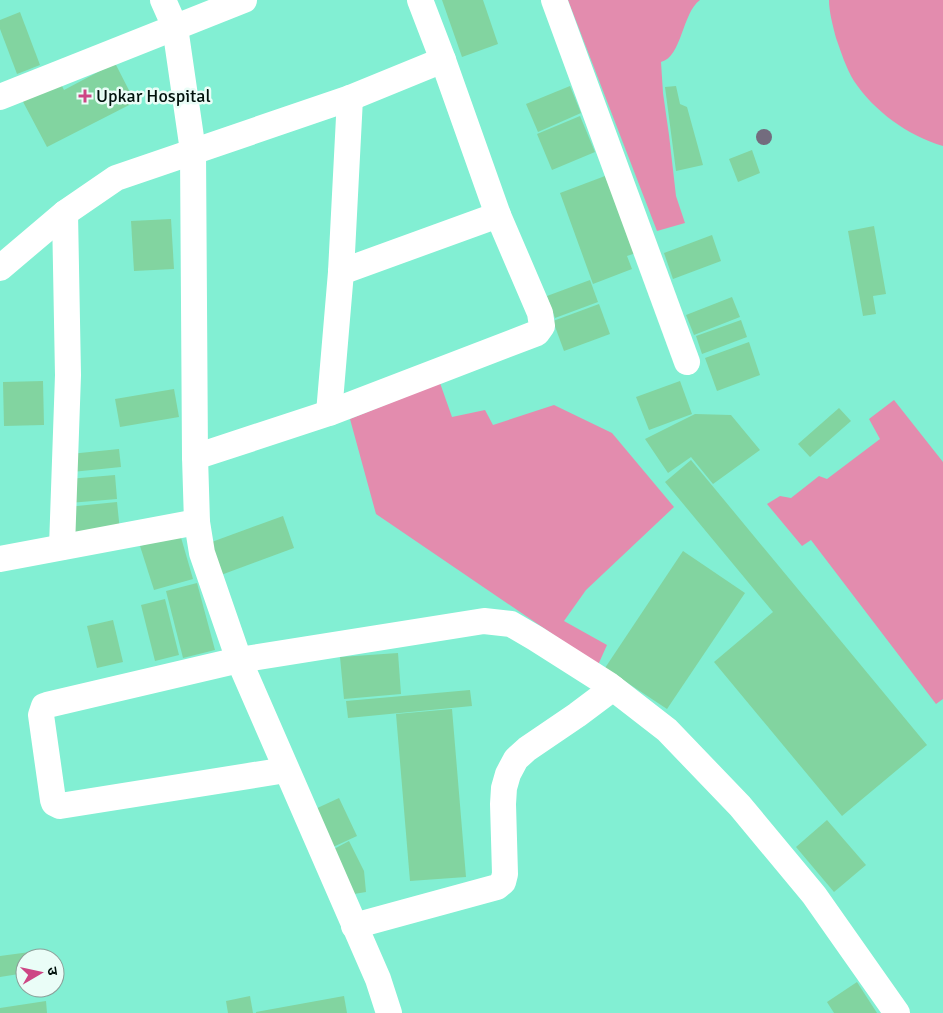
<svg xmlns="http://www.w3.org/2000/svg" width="943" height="1013" viewBox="0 0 943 1013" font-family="Signika,'Noto Sans Devanagari',sans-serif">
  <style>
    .green { fill: #e38cae }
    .building { fill: #82d4a0 }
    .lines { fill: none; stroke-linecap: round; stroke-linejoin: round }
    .minor { stroke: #fff; stroke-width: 26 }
    .tree { fill: #736c7e }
    .poi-dot { fill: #cd4685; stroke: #eafdf7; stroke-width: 2 }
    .labels { text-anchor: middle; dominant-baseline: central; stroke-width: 5; stroke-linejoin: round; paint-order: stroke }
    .poi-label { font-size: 18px; fill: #00110c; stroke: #eafdf7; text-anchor: start }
  </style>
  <rect width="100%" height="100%" fill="#82efd3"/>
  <g class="green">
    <path d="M568,0H700C682,13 682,57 661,62L663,93L669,135L676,196L685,223L657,231Z"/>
    <path d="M829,0H943V146C908,136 874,111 854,81C846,68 841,52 836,38C833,26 829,12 829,0Z"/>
    <polygon points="440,383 452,417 485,410 493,425 554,405 612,433 674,507 586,590 564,621 607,645 598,665 376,514 350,419"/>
    <polygon points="894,400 943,462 943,699 936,704 811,540 802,546 767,504 780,496 791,498 819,476 827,479 880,439 869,419"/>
  </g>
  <g class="building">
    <polygon points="442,0 483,0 498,44 462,57"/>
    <polygon points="20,12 40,65 17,74 0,29 0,20"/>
    <polygon points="115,63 135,102 47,147 21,98 58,78 64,90"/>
    <polygon points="570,86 581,113 538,132 526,104"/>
    <polygon points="676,86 680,104 687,107 703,165 676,171 665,87"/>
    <polygon points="580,116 595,152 552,170 537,134"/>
    <polygon points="752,150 760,173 738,182 729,159"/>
    <polygon points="605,176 636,253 627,256 632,269 593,284 560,193"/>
    <polygon points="171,219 174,269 134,271 131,221"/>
    <polygon points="874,226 886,294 873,296 876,314 863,316 848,231"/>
    <polygon points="712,235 721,261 673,279 664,253"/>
    <polygon points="590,280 598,302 555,318 547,296"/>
    <polygon points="732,297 740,317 694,335 686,315"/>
    <polygon points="599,304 610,334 564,351 553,321"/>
    <polygon points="741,320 747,337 702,354 696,336"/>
    <polygon points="749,342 760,375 717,391 705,358"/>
    <polygon points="43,381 44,425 4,426 3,382"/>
    <polygon points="680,381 692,414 649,430 636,397"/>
    <polygon points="174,389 179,417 120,427 115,399"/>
    <polygon points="839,408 851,421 810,457 798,444"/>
    <polygon points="695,414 731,415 760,450 713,484 691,457 668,473 645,439"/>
    <polygon points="119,449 121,467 72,472 70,454"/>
    <polygon points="691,460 927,745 842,816 714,662 773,612 665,482"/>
    <polygon points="115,475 117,499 69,503 68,479"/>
    <polygon points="117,502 120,531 69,535 67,507"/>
    <polygon points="283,516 294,548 221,575 209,543"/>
    <polygon points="180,534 193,579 154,590 140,546"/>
    <polygon points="683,551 745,593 667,709 605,668"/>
    <polygon points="197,583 215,650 183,658 166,591"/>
    <polygon points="165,599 179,655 155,661 141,605"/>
    <polygon points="113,620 123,662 97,668 87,626"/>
    <polygon points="398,653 401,694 344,699 340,657"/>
    <polygon points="470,690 472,706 348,718 346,701"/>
    <polygon points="452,709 466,877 410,881 396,714"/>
    <polygon points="339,798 357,836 331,848 313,810"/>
    <polygon points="827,820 866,865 834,892 796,847"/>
    <polygon points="349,841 364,871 366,892 348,895 332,850"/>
    <polygon points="30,952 30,958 25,958 25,973 0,977 0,956"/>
    <polygon points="857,982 877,1013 834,1013 827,1002"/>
    <polygon points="250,996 253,1013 228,1013 226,1001"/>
    <polygon points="344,996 347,1013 256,1013 256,1012"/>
    <polygon points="46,1001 47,1013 0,1013 0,1008"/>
  </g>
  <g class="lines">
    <g class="minor">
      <polyline points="163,0 175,27 193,151 195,457 197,522 202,553 239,660 378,979 389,1013"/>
      <polyline points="554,0 687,362"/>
      <polyline points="0,97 244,0"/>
      <polyline points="0,268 65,213 116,178 350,98 443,60"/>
      <polyline points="341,272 498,215"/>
      <polyline points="329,413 341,272 350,98"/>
      <polyline points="195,457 329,413 537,333 542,326 540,313 498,215 443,60 420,0"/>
      <polyline points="62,547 68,375 65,213"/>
      <polyline points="0,559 197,522"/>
      <polyline points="286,770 60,806 54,803 53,800 41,715 44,706 47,705 239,660 484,621 511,624 535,638 609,685 667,730 740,806 814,895 897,1013"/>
      <polyline points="354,926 497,887 503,882 505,874 503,804 504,788 508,774 516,759 527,749 577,715 613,688"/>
    </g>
  </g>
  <circle class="tree" cx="764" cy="137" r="8"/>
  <path class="poi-dot" d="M82.5 88.5h5v5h5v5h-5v5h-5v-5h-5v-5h5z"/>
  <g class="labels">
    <g class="poi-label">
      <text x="96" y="96">Upkar Hospital</text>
    </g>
  </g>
  <g transform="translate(40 973) rotate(81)"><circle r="24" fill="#eafdf7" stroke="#8c9f99"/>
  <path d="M0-4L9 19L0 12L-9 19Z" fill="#cd4685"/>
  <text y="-8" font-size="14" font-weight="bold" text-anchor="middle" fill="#00110c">उ</text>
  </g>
</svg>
